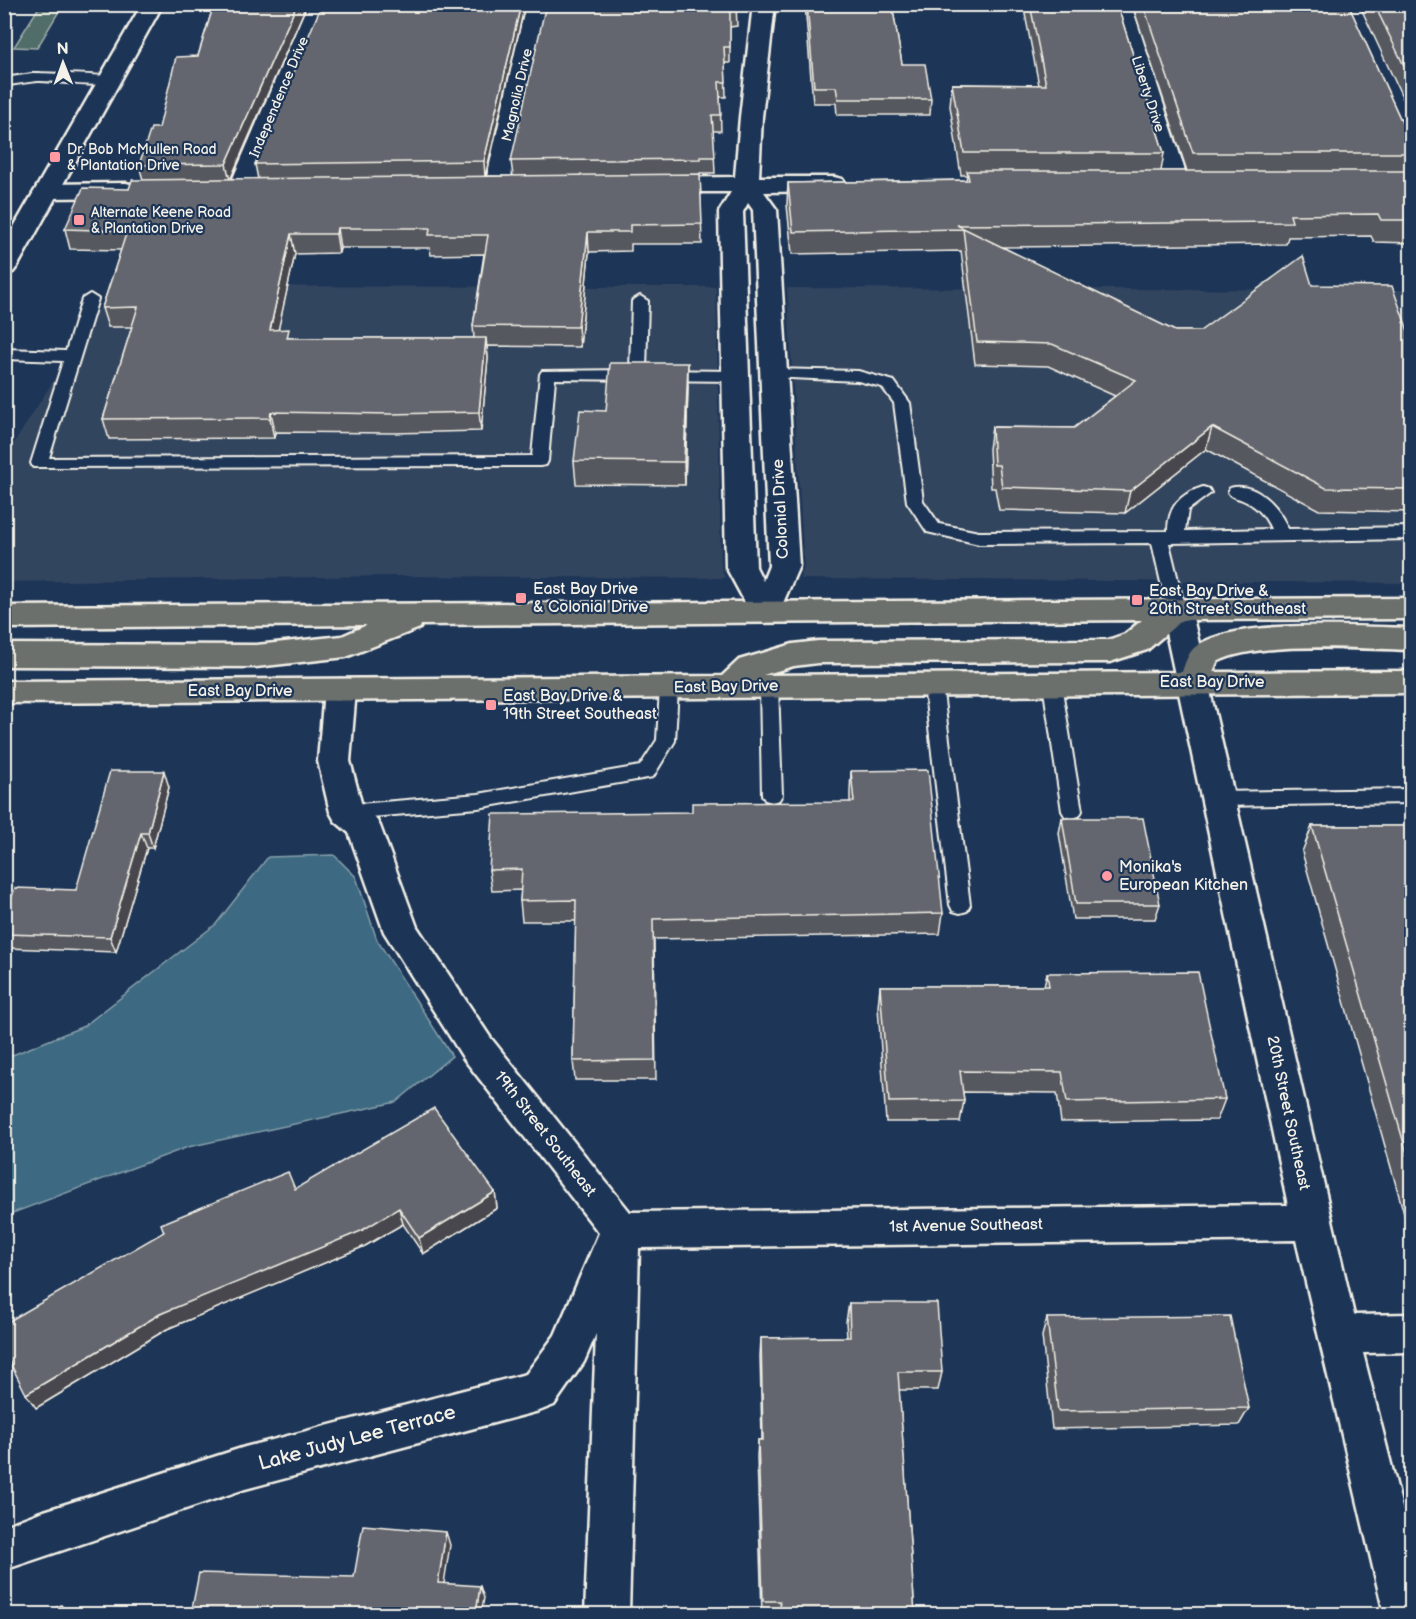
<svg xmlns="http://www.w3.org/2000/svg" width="1416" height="1619" viewBox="0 0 1416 1619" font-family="'Balsamiq Sans',sans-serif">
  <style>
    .built { fill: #32445e }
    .green { fill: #516d6b; stroke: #a2afaa; stroke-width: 1.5 }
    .water { fill: #3e6a82; stroke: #87a0ab; stroke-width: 1.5 }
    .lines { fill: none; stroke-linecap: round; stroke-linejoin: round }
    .service-casing { stroke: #f4f1e8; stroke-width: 4 }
    .minor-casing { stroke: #f4f1e8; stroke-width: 5 }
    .tertiary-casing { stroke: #f4f1e8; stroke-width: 5 }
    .primary-casing { stroke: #f4f1e8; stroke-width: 5 }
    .service { fill: #1d3557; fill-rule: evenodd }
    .minor { fill: #1d3557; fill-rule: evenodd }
    .tertiary { fill: #1d3557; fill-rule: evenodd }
    .primary { fill: #6c706d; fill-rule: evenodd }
    .wall { fill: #56585f; stroke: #f4f1e8; stroke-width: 1.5; fill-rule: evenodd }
    .shaded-wall { fill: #46474d; stroke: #f4f1e8; stroke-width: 1.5 }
    .building { fill: #64666e; stroke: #f4f1e8; stroke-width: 1.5 }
    .poi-dot { fill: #ff9aa2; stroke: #1d3557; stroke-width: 2 }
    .labels { text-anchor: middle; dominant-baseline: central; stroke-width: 4.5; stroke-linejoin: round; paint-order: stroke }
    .far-street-label { font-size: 14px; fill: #f4f1e8; stroke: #1d3557 }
    .far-poi-label { font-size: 14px; fill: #f4f1e8; stroke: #1d3557; text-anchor: start }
    .street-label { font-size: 16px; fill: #f4f1e8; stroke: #1d3557 }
    .poi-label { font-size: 16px; fill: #f4f1e8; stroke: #1d3557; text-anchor: start }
    .near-street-label { font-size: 20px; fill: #f4f1e8; stroke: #1d3557 }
  </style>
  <rect width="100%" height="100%" fill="#1d3557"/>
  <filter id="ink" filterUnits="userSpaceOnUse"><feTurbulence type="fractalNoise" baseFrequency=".0167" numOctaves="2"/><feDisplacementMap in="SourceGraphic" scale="12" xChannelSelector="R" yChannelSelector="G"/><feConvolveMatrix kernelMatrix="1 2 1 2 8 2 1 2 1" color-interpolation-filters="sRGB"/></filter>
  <g filter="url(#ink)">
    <g class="built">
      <polygon points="113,286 716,287 721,567 725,578 388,576 5,582 4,459"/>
      <polygon points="787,288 1411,290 1411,583 800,579 804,566"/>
    </g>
    <polygon class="green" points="39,7 61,8 37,48 14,47"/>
    <polygon class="water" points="334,855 356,877 377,940 452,1056 396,1102 188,1147 5,1216 5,1058 84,1026 216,924 268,857"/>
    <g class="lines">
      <g class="service-casing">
        <g id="service">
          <path d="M39,73C53,74 112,74 118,79C105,91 56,80 38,81C27,82 15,84 4,86V78Z"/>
          <polygon points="90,294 98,299 49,458 532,456 540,374 542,371 630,370 632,301 640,296 648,301 646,370 737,371 745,376 737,381 555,379 548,461 546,465 540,466 33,467 31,463 63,361 4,359 4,349 66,351 82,299"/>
          <path d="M774,369L858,371L894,381L910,403L923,501L939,524L979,532L1168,531C1168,507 1180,494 1203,487L1209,489L1211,493L1188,510L1185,531L1271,529C1264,514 1256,505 1240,499C1234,497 1231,497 1228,492L1230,488C1257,481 1279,508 1288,529L1412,527V539L1169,543L1185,609L1182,613L1176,615L1170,613L1167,609L1152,543L979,544L927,532L907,502L894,403L882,387L858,381L768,377L766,374L768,371Z"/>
          <polygon points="1052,677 1059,679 1061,684 1082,811 1079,816 1072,818 1065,816 1062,811 1043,684 1045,679"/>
          <polygon points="933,678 940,680 942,685 970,905 967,911 960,913 953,911 950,905 924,685 926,680"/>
          <polygon points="769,680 776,682 778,687 782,795 779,800 772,802 765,800 762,795 760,687 762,682"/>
          <polygon points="669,681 676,683 678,688 675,741 653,777 478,808 347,819 340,817 337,812 340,807 347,805 478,794 640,766 657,740 660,688 662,683"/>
          <polygon points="1412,789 1412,803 1219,806 1212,804 1209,799 1212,794 1219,792"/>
        </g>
      </g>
      <g class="minor-casing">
        <g id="minor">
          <polygon points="308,4 329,4 252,190 248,195 240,197 232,195 228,190"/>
          <polygon points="526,4 548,4 509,186 505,191 497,193 489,191 485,186"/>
          <path d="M753,4H775L762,117L759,177H834L842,179L846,184L842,189L834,191L764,192L777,210L799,566L776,619L765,623L754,619L726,567L719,212L731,192H657L649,190L645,185L649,180L657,178L735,177L740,117ZM748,203L753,210L769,566L763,581L756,567L743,212Z"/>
          <polygon points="1109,4 1131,4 1189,183 1185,188 1177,190 1169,188 1165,183"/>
          <polygon points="126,183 134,185 138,190 134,195 126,197 48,198 40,196 36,191 40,186 48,184"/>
          <polygon points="1176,598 1187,602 1191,609 1354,1315 1412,1314 1412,1352 1363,1353 1412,1547 1412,1614 1384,1614 1296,1240 639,1248 629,1614 585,1614 596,1334 584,1362 554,1405 539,1411 245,1489 4,1570 4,1526 38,1513 245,1447 526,1374 555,1335 599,1233 464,1059 384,932 349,833 335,821 330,812 318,761 324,690 329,682 340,679 351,682 356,690 350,761 362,806 375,817 380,826 417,927 490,1037 630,1212 1288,1205 1161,609 1165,602"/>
        </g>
      </g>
      <g class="tertiary-casing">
        <polygon id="tertiary" points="142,4 163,4 17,267 13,272 4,274 4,244"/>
      </g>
      <g class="primary-casing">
        <path id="primary" d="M1412,598V619L1182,620L1147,650L1110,662L818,663L794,666L763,675L1182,672C1185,663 1189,650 1198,645C1239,618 1360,627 1412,628V650C1363,649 1258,640 1217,662L1213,672L1412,671V693L4,703V681L722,676L739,660L793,644L818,641L1108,640L1125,634L1142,620L421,625L420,628L346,657L256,667L4,666V644L256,645L342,636L367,625L4,628V606Z"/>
      </g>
      <use href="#service" class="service"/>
      <use href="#minor" class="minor"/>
      <use href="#tertiary" class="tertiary"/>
      <use href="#primary" class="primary"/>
    </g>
    <g class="wall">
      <path d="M214,4L230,179H258L255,164L525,4L485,176H513L511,161L736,4L737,26L730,27V63H725L726,97H720L721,131H713L715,173H700L702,244H631V251L589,252L580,347L487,346L488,358L481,431L394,433L275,432L274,438L109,439L103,419L132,327H108L102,308L121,250L70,249L65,229L143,180L139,165L198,56ZM340,248H430L431,255L484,254L473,326L474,338H290L278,329L295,254L339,253Z"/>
      <polygon points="805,4 892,4 902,64 931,99 930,115 837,115 836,103 813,103"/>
      <polygon points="1023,4 1117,4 1164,153 1161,171 1187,171 1132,4 1348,4 1405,129 1412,136 1412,243 1374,242 1371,236 1288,237 1286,244 1002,247 1175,331 1200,331 1312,285 1412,342 1412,512 1319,510 1206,449 1125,513 999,510 995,488 991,488 989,449 992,427 1074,428 1115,396 1048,366 975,364 961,251 792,254 787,205 788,183 966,180 967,175 961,175 950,106 952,84 1039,85"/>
      <polygon points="1359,4 1412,4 1412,118"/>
      <polygon points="688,386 685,485 576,484 574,461 606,411"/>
      <polygon points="851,771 943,913 940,934 654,939 656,1080 575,1080 573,1061 576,921 522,921 520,901 521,890 492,891 489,870 692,812 850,802 850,792"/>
      <polygon points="169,787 153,848 147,848 116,952 7,948 4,944 4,919 76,890"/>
      <polygon points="1062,818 1160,904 1155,919 1073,919 1059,833"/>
      <polygon points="1312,826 1412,826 1412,1242 1302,852"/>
      <polygon points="1047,973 1225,1099 1217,1120 1061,1122 1057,1093 963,1092 964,1101 960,1122 886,1122 878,1007 880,986 1044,986"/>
      <polygon points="295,1189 495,1192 497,1208 423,1254 403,1224 365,1246 167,1329 36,1408"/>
      <polygon points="849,1303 942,1372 938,1390 899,1390 915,1614 762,1614 757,1457 758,1440 762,1440 760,1356 761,1338 847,1337 846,1322"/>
      <polygon points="1047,1318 1249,1408 1239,1425 1052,1429 1042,1336"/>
    </g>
    <g class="shaded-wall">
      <polygon points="297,4 307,4 230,180 226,164"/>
      <polygon points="521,4 525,4 485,177 484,161"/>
      <polygon points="337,228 340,248 339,253 336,234"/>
      <polygon points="588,232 589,252 580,347 578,327"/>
      <polygon points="291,234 295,254 274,349 270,330"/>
      <polygon points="486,338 488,358 481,431 479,412"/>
      <polygon points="688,363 688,386 685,485 684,462"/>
      <polygon points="271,412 275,432 274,438 270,418"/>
      <polygon points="1212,427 1206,449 1125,513 1130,491"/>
      <polygon points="164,771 169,787 153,848 148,833"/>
      <polygon points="141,833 147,848 116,952 110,937"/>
      <polygon points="495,1192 497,1208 423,1254 419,1238"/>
      <polygon points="399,1208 403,1224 365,1246 167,1329 36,1408 26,1394 160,1314"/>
      <polygon points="446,1532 450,1545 442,1596 438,1583"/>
      <polygon points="480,1586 484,1598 481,1614 476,1614"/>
      <polygon points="61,1605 69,1614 64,1614"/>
    </g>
    <g class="building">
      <polygon points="214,4 297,4 226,164 139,165 151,128 159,128 176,57 198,56"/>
      <polygon points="322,4 521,4 484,161 255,164"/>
      <polygon points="546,4 736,4 737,11 730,11 730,47 724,47 726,82 719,82 721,115 712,115 715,157 700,157 700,159 511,161"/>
      <polygon points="807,4 892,4 902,64 925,64 931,99 838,99 836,87 814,87"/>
      <polygon points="1030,4 1117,4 1164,153 964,153 952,84 1046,85"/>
      <polygon points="1143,4 1348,4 1405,129 1412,136 1412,153 1193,153"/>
      <polygon points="1374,4 1412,4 1412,82"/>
      <polygon points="967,171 1412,171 1412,220 1381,220 1378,214 1290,215 1292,222 957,225 1175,331 1200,331 1303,256 1312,285 1392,286 1412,342 1412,489 1326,488 1212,427 1130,491 1002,487 999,465 994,465 992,427 1074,428 1136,380 1052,344 977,342 963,229 793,232 788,183 969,180"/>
      <polygon points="700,174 702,224 630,225 630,232 588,232 578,327 473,326 488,235 429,235 430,228 337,228 336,234 291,234 270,330 289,329 287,338 486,338 479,412 391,414 271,412 270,418 103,419 138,307 102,308 127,231 65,229 83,188 129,189 132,180"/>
      <polygon points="610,363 688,363 684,462 574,461 580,410 606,411"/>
      <polygon points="928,770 943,913 653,919 655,1060 573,1061 576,900 520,901 522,869 489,870 493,814 692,812 692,803 854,802 851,771"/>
      <polygon points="110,771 164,771 148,833 141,833 110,937 4,934 4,919 15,888 76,890"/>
      <polygon points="1062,818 1143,818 1160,904 1076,904"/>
      <polygon points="1312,826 1412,826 1412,1171"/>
      <polygon points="1198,972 1225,1099 1067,1102 1062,1072 960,1071 964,1101 889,1102 880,986 1049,986 1047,973"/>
      <polygon points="434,1108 495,1192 419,1238 399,1208 361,1231 160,1314 26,1394 4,1351 4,1324 164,1232 161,1224 288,1172 295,1189"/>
      <polygon points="849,1303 937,1303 942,1372 898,1372 915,1614 781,1614 780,1601 763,1601 758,1440 763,1440 761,1338 850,1337"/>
      <polygon points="1230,1316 1249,1408 1058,1411 1047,1318"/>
      <polygon points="363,1525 446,1532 438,1583 480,1586 476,1614 191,1614 199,1573 354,1577"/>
      <polygon points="61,1605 64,1614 43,1614"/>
    </g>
  </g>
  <g class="poi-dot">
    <rect x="49" y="151" width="12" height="12" rx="3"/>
    <rect x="73" y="214" width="12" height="12" rx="3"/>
    <rect x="515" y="592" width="12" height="12" rx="3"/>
    <rect x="1131" y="594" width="12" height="12" rx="3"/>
    <rect x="485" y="699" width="12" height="12" rx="3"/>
    <circle cx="1107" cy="876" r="6"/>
  </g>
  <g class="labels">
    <g class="far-street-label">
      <text transform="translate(1148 94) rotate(72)">Liberty Drive</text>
      <text transform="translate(517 95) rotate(-77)">Magnolia Drive</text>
      <text transform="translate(279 97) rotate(-67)">Independence Drive</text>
    </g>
    <g class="far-poi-label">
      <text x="67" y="149">Dr. Bob McMullen Road<tspan x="67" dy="16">&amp; Plantation Drive</tspan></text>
      <text x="91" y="212">Alternate Keene Road<tspan x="91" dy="16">&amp; Plantation Drive</tspan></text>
    </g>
    <g class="street-label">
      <text transform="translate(781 509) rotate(-93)">Colonial Drive</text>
      <text x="1212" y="682">East Bay Drive</text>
      <text transform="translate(726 687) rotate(-1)">East Bay Drive</text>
      <text x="240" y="691">East Bay Drive</text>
      <text transform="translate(1288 1113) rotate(78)">20th Street Southeast</text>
      <text transform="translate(545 1134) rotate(52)">19th Street Southeast</text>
      <text transform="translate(966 1226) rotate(-1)">1st Avenue Southeast</text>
    </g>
    <g class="poi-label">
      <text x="533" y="589">East Bay Drive<tspan x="533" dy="18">&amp; Colonial Drive</tspan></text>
      <text x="1149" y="591">East Bay Drive &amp;<tspan x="1149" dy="18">20th Street Southeast</tspan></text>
      <text x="503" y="696">East Bay Drive &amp;<tspan x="503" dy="18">19th Street Southeast</tspan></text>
      <text x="1119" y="867">Monika's<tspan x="1119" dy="18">European Kitchen</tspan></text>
    </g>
    <g class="near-street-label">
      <text transform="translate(357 1438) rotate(-15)">Lake Judy Lee Terrace</text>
    </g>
  </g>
  <rect width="1416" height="1619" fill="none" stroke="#1d3557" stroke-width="24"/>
  <rect x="12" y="12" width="1392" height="1595" fill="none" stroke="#f4f1e8" stroke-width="2" filter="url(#ink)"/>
  <g transform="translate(63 63) rotate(359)" stroke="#1d3557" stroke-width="4.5" paint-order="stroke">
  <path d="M0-4.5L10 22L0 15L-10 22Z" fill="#f4f1e8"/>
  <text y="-9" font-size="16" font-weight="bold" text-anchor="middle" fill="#f4f1e8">N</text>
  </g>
</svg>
